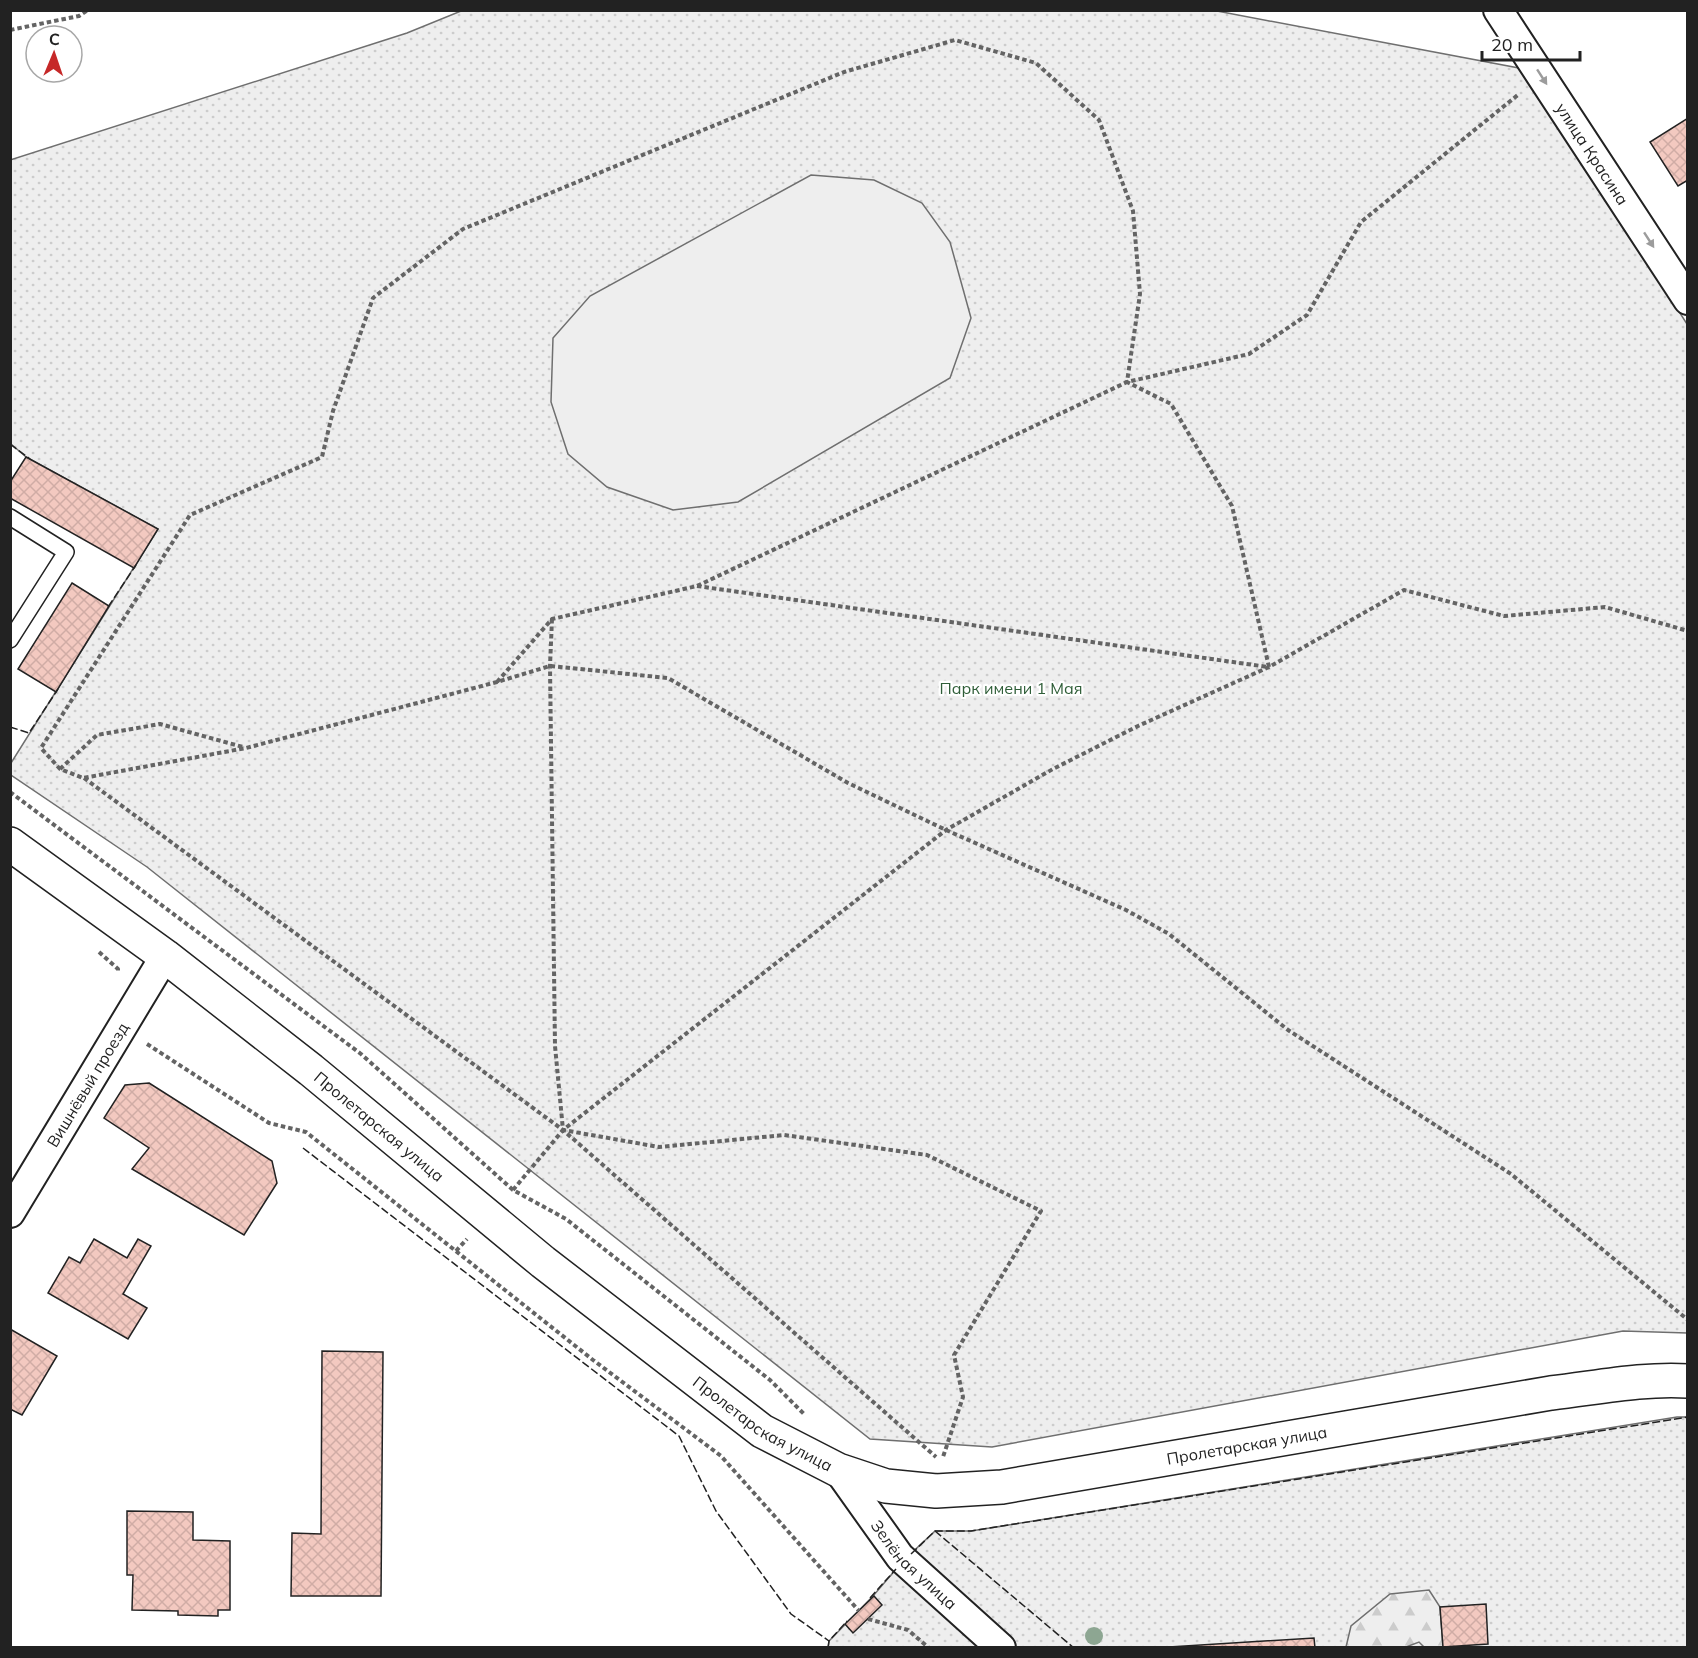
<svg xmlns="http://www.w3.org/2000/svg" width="1698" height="1658" viewBox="0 0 1698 1658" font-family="Mulish,sans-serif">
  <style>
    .grass { fill: url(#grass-dots); stroke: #6f6f6f; stroke-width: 1.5 }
    .forest { fill: url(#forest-firs); stroke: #6f6f6f; stroke-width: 1.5 }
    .garden { fill: #eee; stroke: #6f6f6f; stroke-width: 1.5 }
    .building { fill: url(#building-cross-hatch); stroke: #222; stroke-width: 1.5 }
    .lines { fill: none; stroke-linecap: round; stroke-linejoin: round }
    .service-casing { stroke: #222; stroke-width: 18 }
    .minor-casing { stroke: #222; stroke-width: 32 }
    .tertiary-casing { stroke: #222; stroke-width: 36 }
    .path { stroke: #646464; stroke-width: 4; stroke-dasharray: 4.5 3; stroke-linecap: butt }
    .service { stroke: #fff; stroke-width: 15 }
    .minor { stroke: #fff; stroke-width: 28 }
    .tertiary { stroke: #fff; stroke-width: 33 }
    .fence { stroke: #222; stroke-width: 1.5; stroke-dasharray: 8 3; stroke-linecap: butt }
    .tree { fill: #8da692 }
    .oneway { fill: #9c9c9c }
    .labels { text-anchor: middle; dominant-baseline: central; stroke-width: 4.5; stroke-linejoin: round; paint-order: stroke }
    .street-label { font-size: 16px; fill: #222; stroke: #fff }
    .park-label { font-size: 16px; fill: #2f5e38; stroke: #fff }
  </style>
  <defs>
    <pattern id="grass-dots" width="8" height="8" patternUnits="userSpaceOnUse" patternTransform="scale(1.5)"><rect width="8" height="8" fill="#eee"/><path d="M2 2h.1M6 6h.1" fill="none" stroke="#ccc" stroke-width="1.8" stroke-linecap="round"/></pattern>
    <pattern id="forest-firs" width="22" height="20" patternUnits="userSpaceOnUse" patternTransform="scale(1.5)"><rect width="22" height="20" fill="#eee"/><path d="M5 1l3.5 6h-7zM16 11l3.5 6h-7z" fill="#ccc"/></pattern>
    <pattern id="building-cross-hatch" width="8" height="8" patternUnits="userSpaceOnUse" patternTransform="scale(1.5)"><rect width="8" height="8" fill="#f3c9c0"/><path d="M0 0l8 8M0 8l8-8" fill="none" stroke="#d0aca5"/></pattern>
  </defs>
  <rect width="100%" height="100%" fill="#fff"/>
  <g class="grass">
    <polygon points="461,11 1217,11 1524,69 1687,324 1687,1333 1623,1331 992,1447 870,1439 147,867 11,775 11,763 158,529 26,457 11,444 10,160 407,33"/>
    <polygon points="1677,1417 1687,1417 1687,1647 828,1648 829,1641 873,1596 903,1561 935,1531 971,1531"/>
  </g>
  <polygon class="forest" points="1429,1590 1440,1607 1443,1647 1424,1647 1419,1642 1406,1647 1346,1647 1351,1626 1390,1594"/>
  <polygon class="garden" points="811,175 874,180 922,203 950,242 971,318 950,378 738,502 673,510 607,487 568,454 551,402 553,338 590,296"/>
  <g class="building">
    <polygon points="1688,118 1688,180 1678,186 1650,142"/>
    <polygon points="26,457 158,529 134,568 10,498 10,482"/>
    <polygon points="72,583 109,606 56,692 18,669"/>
    <polygon points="149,1083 272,1161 277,1183 244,1235 132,1169 149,1148 104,1118 125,1085"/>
    <polygon points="94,1239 127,1258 138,1239 151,1246 123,1294 147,1308 128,1339 48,1293 69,1257 80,1263"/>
    <polygon points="10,1329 57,1356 22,1415 10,1409"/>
    <polygon points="322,1351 383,1352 381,1596 291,1596 292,1533 321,1534"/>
    <polygon points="127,1511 193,1512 193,1540 230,1541 230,1610 218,1610 218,1616 178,1615 178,1611 132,1610 133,1575 127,1575"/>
    <polygon points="874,1596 882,1605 853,1633 845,1624"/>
    <polygon points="1486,1604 1488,1644 1443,1647 1440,1607"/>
    <polygon points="1314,1638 1315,1648 1153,1648"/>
  </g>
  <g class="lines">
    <g class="service-casing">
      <polyline id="service" points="10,517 66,552 10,640"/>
    </g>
    <g class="minor-casing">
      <g id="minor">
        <path id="s1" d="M1498,10L1688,300"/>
        <path id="s2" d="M10,1213L165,956"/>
        <path id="s3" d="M838,1470L900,1557L1001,1648"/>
      </g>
    </g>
    <g class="tertiary-casing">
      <g id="tertiary">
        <path id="s4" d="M10,844L165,956L311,1070L543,1262L762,1431L838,1470L886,1486L936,1491L1002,1487L1551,1393C1596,1388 1643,1378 1688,1381"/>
      </g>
    </g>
    <g class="path">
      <polyline points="10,30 79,16 88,10"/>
      <polyline points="697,586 1268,667"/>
      <polyline points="552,619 550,666 555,1046 563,1130 659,1147 784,1135 927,1155 1041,1211 954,1355 963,1397 943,1457"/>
      <polyline points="1269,667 1232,506 1171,404 1127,382 1249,354 1307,315 1361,222 1519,94"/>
      <polyline points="497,682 552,619 697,586 1127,382 1140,294 1133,211 1099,120 1036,63 955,40 844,72 463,229 373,298 333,411 322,457 190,515 41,748 60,769 83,778 246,748 497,682 550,666 668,678 848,783 946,830 1126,910 1169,934 1288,1030 1511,1174 1688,1320"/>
      <polyline points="60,769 97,735 160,724 243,747"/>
      <polyline points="84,778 563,1130 936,1457"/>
      <polyline points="10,792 361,1054 513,1190 566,1219 770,1380 804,1414"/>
      <polyline points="99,952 118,969 118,972"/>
      <polyline points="147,1044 269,1123 306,1132 593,1360 721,1456 859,1611"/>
      <polyline points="513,1190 563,1130 946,830 1053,769 1138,726 1269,667 1404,590 1504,616 1605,607 1688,631"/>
      <polyline points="456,1251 467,1239"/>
      <polyline points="868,1619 908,1630 929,1648"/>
    </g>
    <use href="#service" class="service"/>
    <use href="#minor" class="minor"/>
    <use href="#tertiary" class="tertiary"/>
    <g class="fence">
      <polyline points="10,444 30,459"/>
      <polyline points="108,607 136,565"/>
      <polyline points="10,727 29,733 58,689"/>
      <polyline points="303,1148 679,1436 716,1511 791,1614 829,1641"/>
      <polyline points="935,1531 1074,1648"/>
      <polyline points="911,1554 935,1531 971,1531 1688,1417"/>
      <polyline points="870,1598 896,1569"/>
      <polyline points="828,1648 829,1641 847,1621"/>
    </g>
  </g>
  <circle class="tree" cx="1094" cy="1636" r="9"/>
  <defs><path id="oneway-solid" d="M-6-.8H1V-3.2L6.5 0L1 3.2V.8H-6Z" transform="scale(1.5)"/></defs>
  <g class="oneway">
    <use href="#oneway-solid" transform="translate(1542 77) rotate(57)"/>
    <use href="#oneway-solid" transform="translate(1649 240) rotate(57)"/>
  </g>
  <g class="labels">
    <g class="street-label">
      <text stroke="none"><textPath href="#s1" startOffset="172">улица Красина</textPath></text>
      <text stroke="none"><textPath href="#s2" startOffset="150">Вишнёвый проезд</textPath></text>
      <text stroke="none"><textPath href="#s4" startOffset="465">Пролетарская улица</textPath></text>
      <text stroke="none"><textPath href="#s4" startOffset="951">Пролетарская улица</textPath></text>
      <text stroke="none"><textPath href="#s4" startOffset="1455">Пролетарская улица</textPath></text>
      <text stroke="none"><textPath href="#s3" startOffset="122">Зелёная улица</textPath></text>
    </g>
    <g class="park-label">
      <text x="1011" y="688">Парк имени 1 Мая</text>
    </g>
  </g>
  <rect width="1698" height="1658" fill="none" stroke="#222222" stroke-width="24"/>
  <g transform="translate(54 54) rotate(2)"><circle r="28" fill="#ffffff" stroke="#a7a7a7" stroke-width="1.5"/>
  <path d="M0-4.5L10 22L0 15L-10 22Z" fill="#c62828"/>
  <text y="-9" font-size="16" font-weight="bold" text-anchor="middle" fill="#222222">С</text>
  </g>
  <path d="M1482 51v9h98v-9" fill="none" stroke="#222222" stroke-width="3"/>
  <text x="1491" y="51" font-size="18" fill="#222222" stroke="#ffffff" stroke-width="4.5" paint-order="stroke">20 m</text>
</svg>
